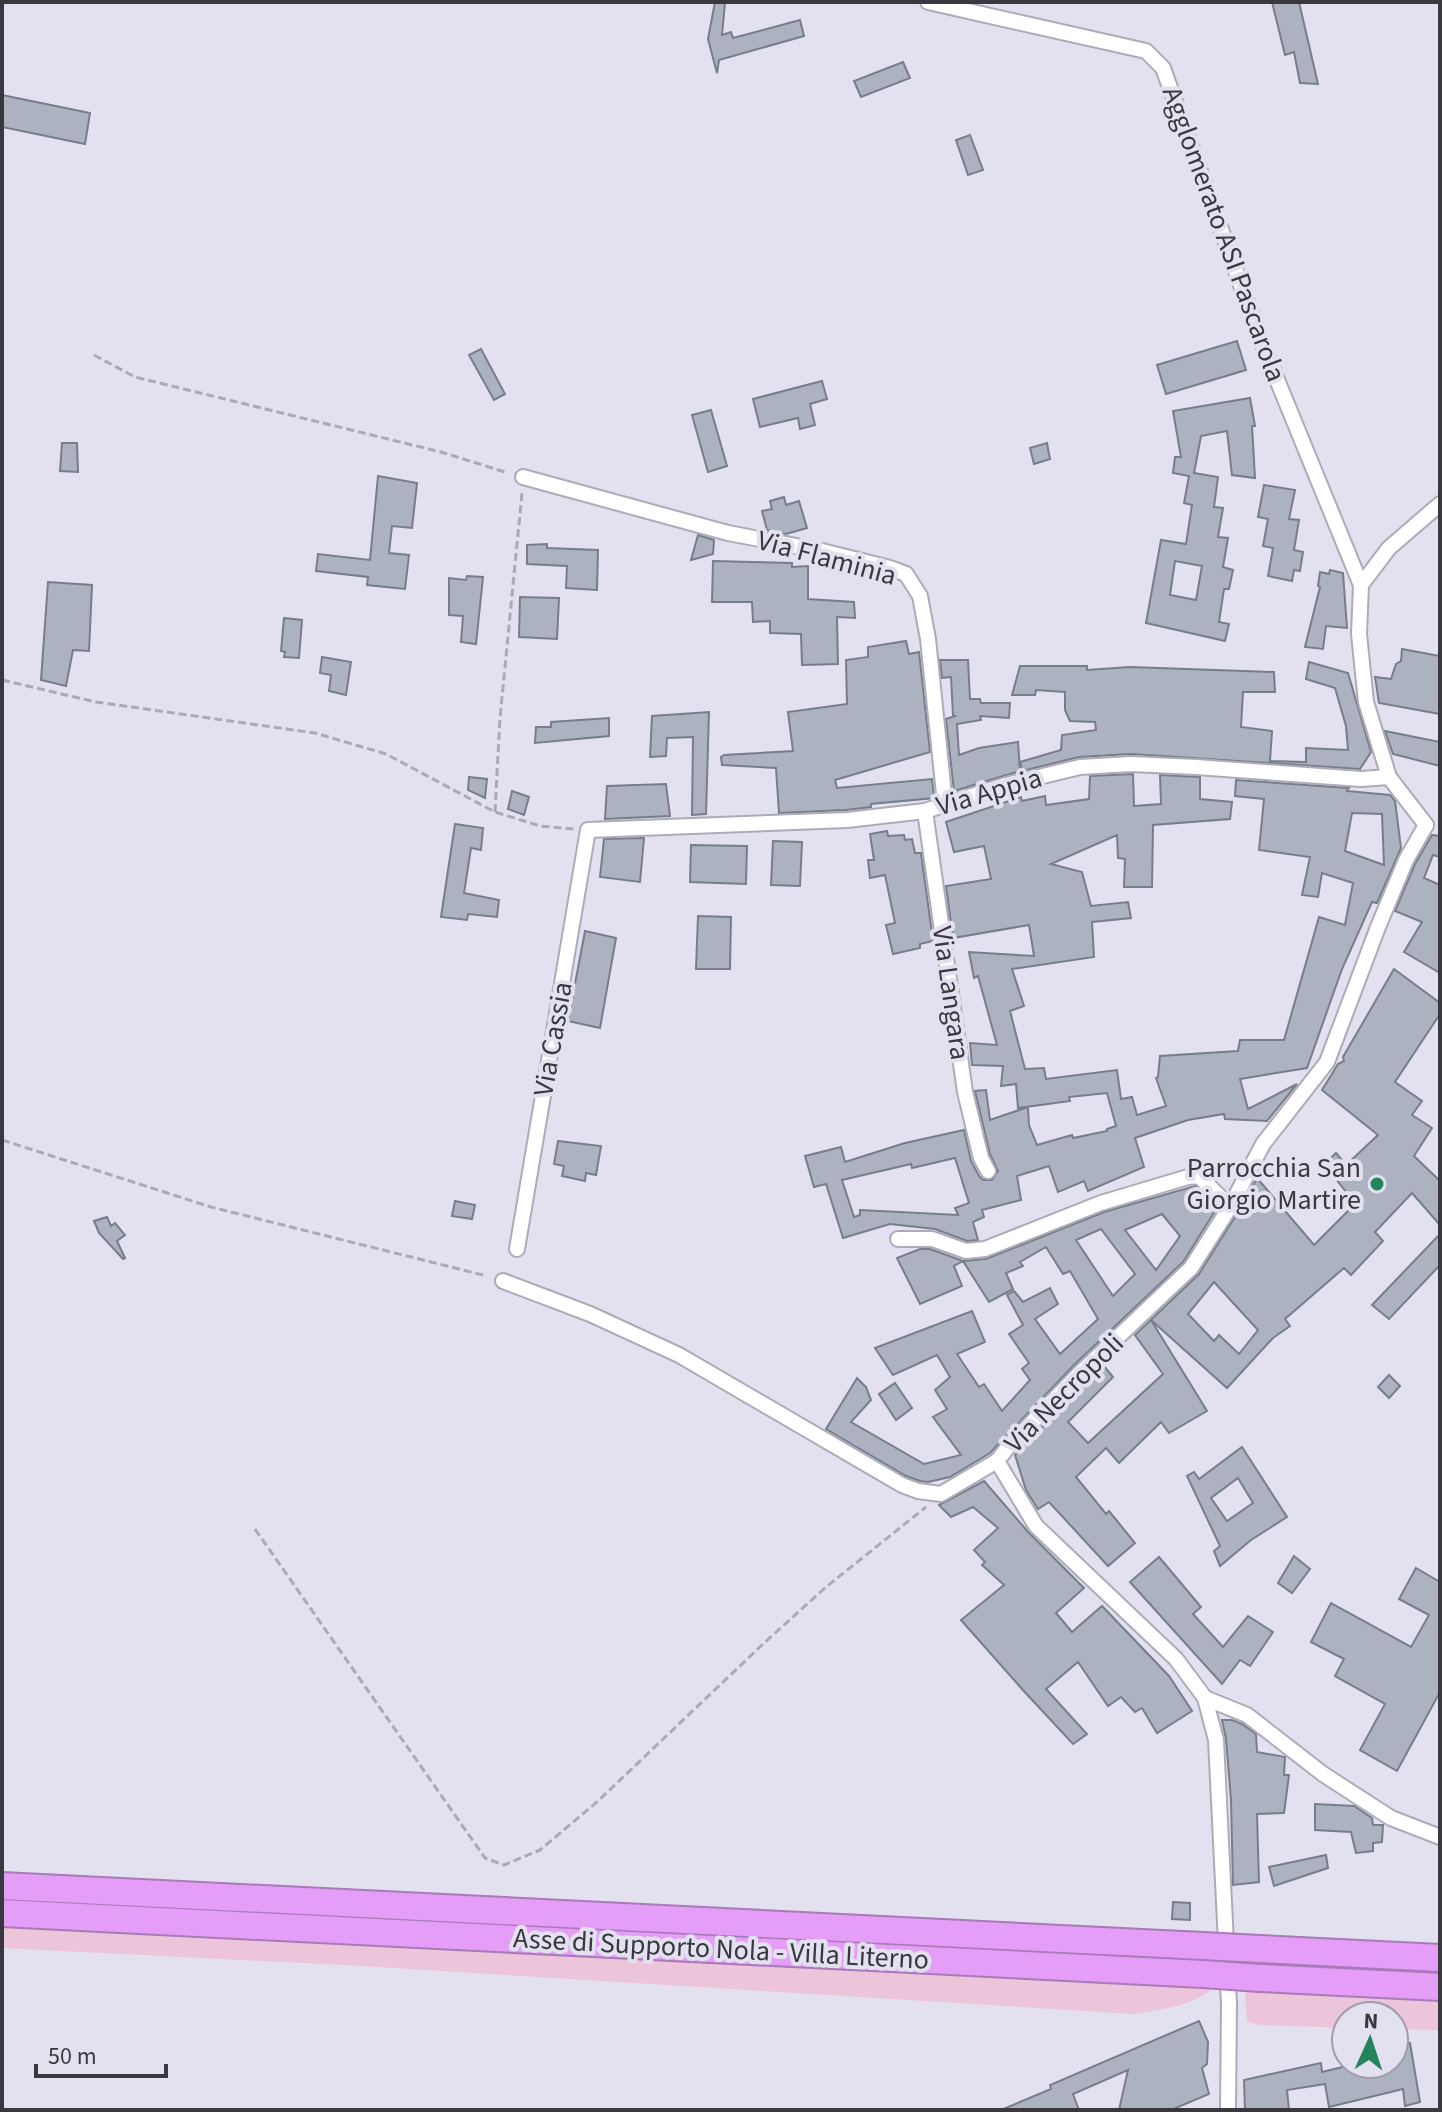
<svg xmlns="http://www.w3.org/2000/svg" width="1442" height="2112" viewBox="0 0 1442 2112" font-family="'Source Sans 3',sans-serif">
  <style>
    .green { fill: #edc5da }
    .building { fill: #acb2c0; stroke: #777d8a; stroke-width: 2; fill-rule: evenodd }
    .lines { fill: none; stroke-linecap: round; stroke-linejoin: round }
    .street-casing { stroke: #adabba; stroke-width: 18 }
    .highway-casing { stroke: #a87ab7; stroke-width: 30 }
    .path { stroke: #aba9b5; stroke-width: 3; stroke-dasharray: 8 4; stroke-linecap: butt }
    .street { stroke: #fff; stroke-width: 14 }
    .highway { stroke: #e49ef8; stroke-width: 26 }
    .highway-bridge-casing { stroke: #a87ab7; stroke-width: 30; stroke-linecap: butt }
    .highway-bridge { stroke: #e49ef8; stroke-width: 26 }
    .poi-dot { fill: #25835b; stroke: #e3e1f0; stroke-width: 3 }
    .labels { text-anchor: middle; dominant-baseline: central; stroke-width: 8; stroke-linejoin: round; paint-order: stroke }
    .street-label { font-size: 28px; fill: #39383e; stroke: #e3e1f0 }
    .poi-label { font-size: 28px; fill: #39383e; stroke: #e3e1f0; text-anchor: end }
  </style>
  <rect width="100%" height="100%" fill="#e3e1f0"/>
  <g class="green">
    <path d="M2,1926L1212,1989C1193,2006 1158,2010 1133,2014L344,1965L2,1948Z"/>
    <polygon points="1245,1991 1440,1999 1440,2030 1394,2029 1394,2016 1346,2016 1346,2028 1260,2025 1247,2022"/>
  </g>
  <g class="building">
    <polygon points="715,2 725,3 722,35 731,32 733,38 800,20 804,36 719,60 717,73 708,39"/>
    <polygon points="1272,2 1299,2 1318,84 1300,83 1294,52 1285,55"/>
    <polygon points="903,62 910,78 861,97 854,81"/>
    <polygon points="2,95 90,113 85,144 2,127"/>
    <polygon points="970,135 983,170 968,175 956,140"/>
    <polygon points="1237,341 1246,370 1166,394 1157,365"/>
    <polygon points="481,349 505,394 494,400 469,355"/>
    <polygon points="822,381 827,399 810,404 815,425 800,429 798,418 760,427 753,399"/>
    <path d="M1250,398L1255,426H1252L1255,478L1232,475L1227,431L1201,436L1194,473L1218,477L1214,507L1223,508L1218,537L1228,538L1223,567L1233,570L1229,589H1224L1219,622L1229,624L1225,641L1146,623L1161,540L1186,544L1192,505L1184,503L1189,476L1173,473L1175,457H1181L1173,411ZM1175,561L1202,566L1196,600L1170,595Z"/>
    <polygon points="711,410 727,466 708,472 692,415"/>
    <polygon points="62,443 77,443 78,472 60,471"/>
    <polygon points="1047,443 1050,459 1034,464 1030,448"/>
    <polygon points="378,476 417,483 412,528 392,526 389,553 409,555 405,589 367,585 368,577 316,571 318,554 370,560"/>
    <polygon points="1264,485 1295,490 1289,519 1299,520 1294,550 1303,552 1300,571 1294,570 1292,581 1268,576 1273,548 1263,546 1268,519 1258,517"/>
    <polygon points="784,497 786,505 799,501 807,528 786,534 767,530 762,511 772,509 770,501"/>
    <polygon points="698,535 714,540 713,554 691,560"/>
    <polygon points="547,544 547,548 598,550 597,590 566,588 567,566 527,564 527,545"/>
    <polygon points="713,561 792,563 792,567 808,566 808,599 854,602 855,618 837,617 838,664 802,665 801,634 770,633 770,621 753,622 752,602 712,602"/>
    <polygon points="1330,570 1343,573 1347,628 1326,626 1323,649 1305,647 1320,587 1318,586 1320,572 1329,574"/>
    <polygon points="467,576 483,577 476,644 461,642 463,616 449,615 449,578 466,580"/>
    <polygon points="48,582 92,585 89,651 73,650 66,686 41,680"/>
    <polygon points="520,597 559,598 557,639 519,637"/>
    <polygon points="284,618 302,620 299,658 284,657 285,652 281,651"/>
    <polygon points="906,641 909,654 919,652 930,752 835,780 837,788 932,779 934,798 871,804 871,807 846,810 779,813 776,768 722,765 721,757 724,755 793,751 788,712 847,704 846,660 868,657 868,647"/>
    <polygon points="1402,649 1440,656 1440,714 1379,703 1375,677 1391,679 1396,664 1401,661"/>
    <polygon points="322,657 351,662 346,695 329,691 331,675 320,673"/>
    <polygon points="940,660 968,660 970,699 980,699 981,703 1010,703 1009,718 980,716 981,720 957,724 959,755 979,748 1018,742 1020,771 954,791 946,719 955,716 953,715 951,677 942,678"/>
    <polygon points="1309,662 1348,673 1371,752 1360,769 1131,754 1079,757 1022,771 1020,762 1061,750 1062,735 1096,730 1095,722 1070,721 1065,710 1065,692 1036,690 1035,695 1012,695 1020,666 1087,666 1087,670 1130,667 1274,672 1275,692 1243,692 1241,727 1272,731 1270,761 1306,762 1306,748 1348,750 1346,726 1335,688 1306,679"/>
    <polygon points="709,712 706,814 692,815 693,737 667,738 666,756 650,757 652,716"/>
    <polygon points="609,718 609,736 535,743 536,727 551,727 551,722"/>
    <polygon points="1385,731 1440,742 1440,766 1393,754"/>
    <path d="M1133,774L1134,806L1161,804L1160,775L1200,777V799L1232,802L1230,819L1153,825L1152,887H1124L1125,859L1118,858L1117,835L1051,864L1082,872L1091,906L1128,902L1131,918L1092,922L1094,957L1012,969L1024,1006L1010,1011L1025,1069L1044,1068L1046,1079L1117,1070L1121,1099L1132,1097L1137,1115L1166,1106L1156,1078L1158,1077L1160,1056L1238,1051L1240,1040H1284L1319,917L1345,925L1353,883L1322,873L1318,897L1302,895L1310,857L1259,850L1264,799L1235,796L1236,780L1349,788L1347,791L1390,795L1395,801L1401,848L1377,903L1372,902L1342,969L1307,1068L1240,1079L1248,1109L1297,1084L1267,1121L1225,1119L1224,1114L1188,1120L1135,1138L1144,1167L1088,1191L1084,1181L1058,1192L1049,1166L1017,1176L1021,1200L982,1210L984,1217L973,1222L978,1240L967,1241L935,1229L890,1224L843,1238L826,1184L814,1187L805,1156L841,1147L845,1162L905,1143L964,1130L971,1161L979,1176L983,1180H992L998,1171L990,1154L975,1091L986,1090L990,1120L1028,1107L1029,1125L1037,1145L1072,1135L1073,1138L1107,1131V1129L1116,1126L1107,1093L1069,1097L1070,1101L1018,1108L1016,1084L1001,1086L1003,1066L972,1065L970,1043L997,1045L978,976L974,978L969,952L1034,956L1029,925L953,938L946,886L991,879L984,846L954,852L946,822L1021,797L1022,801L1045,796L1046,805L1089,799L1090,776ZM1352,813L1382,814L1384,865L1345,851ZM955,1158L969,1203L955,1208L958,1215L860,1210V1215L854,1217L842,1180L911,1164L912,1168Z"/>
    <polygon points="469,777 487,779 485,798 468,790"/>
    <polygon points="666,784 670,816 605,819 607,786"/>
    <polygon points="512,791 529,797 524,815 508,809"/>
    <polygon points="455,824 483,828 481,850 471,848 464,893 499,900 497,917 468,914 467,920 441,917"/>
    <polygon points="887,831 888,836 904,835 905,840 912,839 915,853 921,853 933,941 920,944 920,948 893,954 886,925 895,923 885,875 870,878 868,860 874,860 870,834"/>
    <polygon points="1432,835 1440,836 1440,857 1433,855 1424,878 1440,885 1440,973 1404,952 1422,922 1395,911 1415,864"/>
    <polygon points="644,838 640,882 600,877 604,839"/>
    <polygon points="773,841 802,842 800,886 771,885"/>
    <polygon points="691,845 747,846 746,884 690,882"/>
    <polygon points="698,916 731,917 730,969 696,969"/>
    <polygon points="585,931 616,938 600,1028 568,1021"/>
    <path d="M1394,969L1440,1003V1014L1395,1082L1422,1101L1412,1115L1432,1128L1414,1156L1440,1181V1225L1412,1193L1375,1232L1383,1241L1351,1275L1344,1268L1285,1319L1290,1326L1273,1338L1227,1388L1151,1320L1207,1411L1169,1433L1161,1422L1119,1463L1106,1448L1076,1477L1106,1514L1109,1511L1135,1543L1108,1566L1049,1502L1038,1509L1026,1490L1015,1455L1103,1365L1113,1377L1068,1422L1088,1443L1163,1374L1135,1335L1199,1274L1238,1212L1257,1178L1314,1245L1352,1207L1346,1201L1350,1197L1324,1164L1336,1153L1346,1165L1378,1135L1322,1090L1338,1064L1344,1061L1343,1057ZM1214,1282L1258,1330L1239,1354L1219,1335L1214,1341L1188,1314Z"/>
    <polygon points="558,1141 601,1146 596,1175 586,1173 585,1181 562,1176 564,1166 554,1164"/>
    <path d="M1195,1186L1217,1208L1183,1262L1074,1365L990,1453L950,1477L928,1482L920,1481L906,1476L826,1429L857,1378L866,1387L871,1400L851,1422L924,1464L961,1455L933,1417L947,1409L935,1390L950,1377L937,1355L893,1375L875,1348L972,1311L985,1342L957,1354L979,1387L984,1384L1002,1411L1030,1380L1022,1369L1029,1363L1009,1334L1023,1325L1007,1295L1014,1291L1023,1302L1050,1288L1058,1304L1035,1319L1060,1354L1098,1319L1070,1271L1063,1274L1046,1247L1020,1262L1023,1266L1006,1273L1013,1289L989,1302L963,1261L954,1266L962,1286L920,1304L897,1258L920,1249H930L963,1261L986,1259L1104,1212ZM1162,1214L1180,1236L1156,1270L1125,1230ZM1101,1229L1135,1274L1113,1296L1076,1240Z"/>
    <polygon points="455,1201 475,1205 472,1219 452,1216"/>
    <polygon points="107,1217 111,1226 115,1223 125,1235 117,1241 125,1258 123,1259 99,1233 94,1221"/>
    <polygon points="1440,1234 1440,1265 1389,1319 1372,1305"/>
    <polygon points="1389,1375 1400,1386 1389,1398 1378,1387"/>
    <polygon points="895,1383 912,1408 896,1420 879,1394"/>
    <path d="M1242,1447L1287,1517L1251,1540L1220,1566L1214,1551L1220,1546L1187,1476L1194,1472L1199,1479ZM1238,1478L1253,1503L1227,1521L1211,1498Z"/>
    <polygon points="984,1481 1029,1533 1084,1588 1056,1613 1072,1632 1102,1606 1169,1676 1192,1711 1157,1733 1142,1708 1135,1712 1121,1697 1108,1706 1078,1662 1046,1689 1087,1734 1073,1744 1021,1688 961,1620 1004,1585 982,1565 985,1562 974,1550 998,1528 973,1507 951,1517 939,1505"/>
    <polygon points="1294,1556 1310,1569 1292,1593 1278,1583"/>
    <polygon points="1159,1557 1201,1607 1193,1614 1223,1647 1248,1616 1273,1632 1250,1666 1240,1660 1222,1684 1130,1582"/>
    <polygon points="1416,1568 1440,1582 1440,1692 1397,1771 1360,1750 1385,1704 1335,1676 1344,1659 1311,1642 1331,1603 1411,1647 1429,1615 1399,1599"/>
    <polygon points="1222,1720 1232,1720 1242,1724 1256,1734 1257,1752 1285,1757 1284,1775 1289,1775 1284,1813 1257,1814 1259,1882 1233,1885 1231,1800 1226,1739"/>
    <polygon points="1315,1804 1354,1806 1372,1818 1373,1825 1383,1825 1382,1842 1373,1843 1373,1851 1356,1853 1351,1832 1315,1830"/>
    <polygon points="1326,1855 1328,1868 1274,1886 1269,1867"/>
    <polygon points="1173,1902 1190,1903 1190,1920 1172,1919"/>
    <polygon points="1199,2021 1208,2042 1207,2064 1202,2068 1209,2094 1171,2110 1119,2110 1128,2070 1073,2094 1079,2110 1001,2110 1051,2089 1050,2085"/>
    <polygon points="1410,2043 1420,2102 1405,2106 1403,2089 1329,2107 1325,2084 1287,2090 1289,2110 1245,2110 1244,2080 1321,2063 1322,2072 1355,2064 1394,2064 1394,2047"/>
  </g>
  <g class="lines">
    <g class="street-casing">
      <g id="street">
        <polyline points="928,2 1146,51 1163,68 1260,338 1361,585 1359,634 1366,702 1389,777 1426,825"/>
        <polyline points="523,477 728,533 822,551 890,568 906,574 920,596 928,639 945,804"/>
        <polyline points="1361,585 1389,548 1440,504"/>
        <polyline points="925,811 965,1092 981,1158 988,1171"/>
        <polyline points="898,1239 932,1239 966,1251 985,1249 1101,1203 1188,1177 1199,1176 1230,1207"/>
        <polyline points="517,1249 588,830 847,820 925,811 1006,785 1080,767 1131,764 1196,767 1361,779 1389,777"/>
        <polyline points="503,1281 590,1314 679,1355 902,1485 918,1491 941,1494 997,1461"/>
        <polyline points="1205,1698 1247,1715 1323,1774 1391,1818 1440,1837"/>
        <polyline points="1228,2110 1229,2004 1216,1740 1205,1698 1176,1659 1036,1526 997,1461 1008,1447 1081,1372 1191,1268 1230,1207 1263,1144 1327,1062 1378,927 1406,860 1426,825"/>
      </g>
    </g>
    <g class="highway-casing">
      <g id="highway">
        <polyline points="2,1886 1203,1946"/>
        <polyline points="2,1913 1203,1974"/>
        <polyline points="1260,1949 1440,1958"/>
        <polyline points="1260,1978 1440,1987"/>
      </g>
    </g>
    <g class="path">
      <polyline points="94,355 135,377 441,452 508,473"/>
      <polyline points="2,680 96,702 315,733 386,754 495,812 540,826 574,829"/>
      <polyline points="495,812 500,718 522,493"/>
      <polyline points="2,1140 211,1207 487,1276"/>
      <polyline points="255,1529 485,1858 504,1865 540,1850 598,1801 763,1644 826,1587 926,1507"/>
    </g>
    <use href="#street" class="street"/>
    <use href="#highway" class="highway"/>
    <g class="highway-bridge-casing">
      <g id="highway-bridge">
        <polyline points="1203,1946 1260,1949"/>
        <polyline points="1203,1974 1260,1978"/>
      </g>
    </g>
    <use href="#highway-bridge" class="highway-bridge"/>
  </g>
  <circle class="poi-dot" cx="1377" cy="1184" r="8"/>
  <g class="labels">
    <g class="street-label">
      <text transform="translate(1224 234) rotate(70)">Agglomerato ASI Pascarola</text>
      <text transform="translate(827 558) rotate(15)">Via Flaminia</text>
      <text transform="translate(989 792) rotate(-16)">Via Appia</text>
      <text transform="translate(951 993) rotate(82)">Via Langara</text>
      <text transform="translate(553 1039) rotate(-80)">Via Cassia</text>
      <text transform="translate(1064 1393) rotate(-45)">Via Necropoli</text>
      <text transform="translate(721 1949) rotate(3)">Asse di Supporto Nola - Villa Literno</text>
    </g>
    <g class="poi-label">
      <text x="1361" y="1168">Parrocchia San<tspan x="1361" dy="32">Giorgio Martire</tspan></text>
    </g>
  </g>
  <rect width="1442" height="2112" fill="none" stroke="#39383e" stroke-width="8"/>
  <g transform="translate(1370 2040) rotate(3)"><circle r="38" fill="#e3e1f0" stroke="#9f9da9" stroke-width="2"/>
  <path d="M0-6L14 30L0 20L-14 30Z" fill="#25835b"/>
  <text y="-12" font-size="22" font-weight="bold" text-anchor="middle" fill="#39383e">N</text>
  </g>
  <path d="M36 2064v12h130v-12" fill="none" stroke="#39383e" stroke-width="4"/>
  <text x="48" y="2064" font-size="24" fill="#39383e" stroke="#e3e1f0" stroke-width="6" paint-order="stroke">50 m</text>
</svg>
